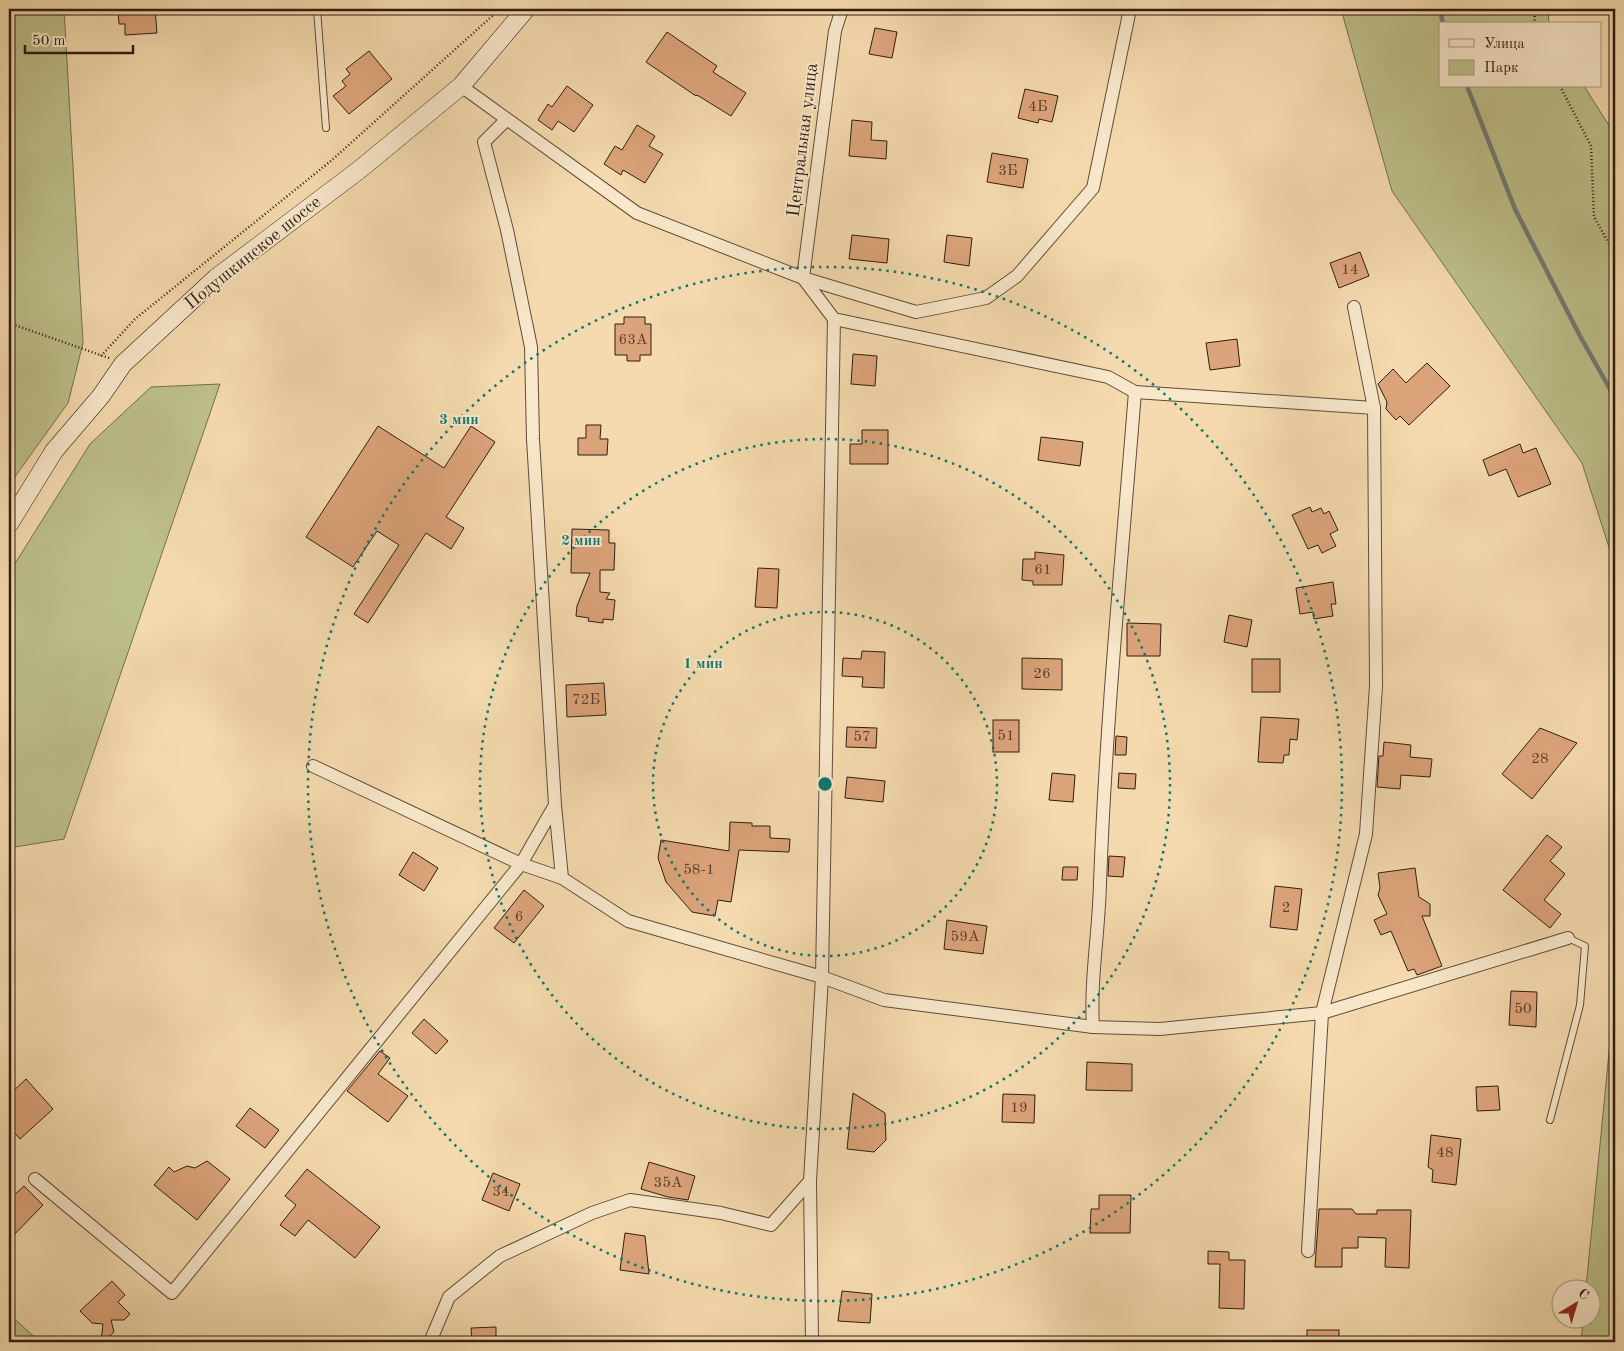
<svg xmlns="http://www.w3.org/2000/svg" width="1624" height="1351" viewBox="0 0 1624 1351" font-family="'Old Standard TT',serif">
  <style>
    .green { fill: #bdbf89; stroke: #766e4e }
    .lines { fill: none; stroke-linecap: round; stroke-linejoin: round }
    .stream { stroke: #727b72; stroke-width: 4.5 }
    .building { fill: #dca47b; stroke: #2f1d12 }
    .service-casing { stroke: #604c39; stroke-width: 8 }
    .minor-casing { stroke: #604c39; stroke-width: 14 }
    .secondary-casing { stroke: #2f1d12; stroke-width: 19 }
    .path { stroke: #2f1d12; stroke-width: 2.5; stroke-dasharray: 1 2.5; stroke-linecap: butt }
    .service { stroke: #f8e7ca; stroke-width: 6 }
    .minor { stroke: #f8e7ca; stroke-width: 12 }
    .secondary { stroke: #f8e7ca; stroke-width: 18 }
    .ring { fill: none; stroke: #0f766e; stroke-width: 2.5; stroke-dasharray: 2.5 5 }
    .labels { text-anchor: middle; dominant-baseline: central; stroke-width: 4; stroke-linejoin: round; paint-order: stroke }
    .number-label { font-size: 15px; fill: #5a3f2c }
    .street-label { font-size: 18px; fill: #2f1d12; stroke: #f8e7ca }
    .centre { fill: #0f766e; stroke: #f8e7ca; stroke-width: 2.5 }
    .ring-label { font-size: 15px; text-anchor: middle; font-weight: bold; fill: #0f766e; stroke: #f8e7ca; stroke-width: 4; stroke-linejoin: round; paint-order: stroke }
  </style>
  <rect width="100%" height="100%" fill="#f4daae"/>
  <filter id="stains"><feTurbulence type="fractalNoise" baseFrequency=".004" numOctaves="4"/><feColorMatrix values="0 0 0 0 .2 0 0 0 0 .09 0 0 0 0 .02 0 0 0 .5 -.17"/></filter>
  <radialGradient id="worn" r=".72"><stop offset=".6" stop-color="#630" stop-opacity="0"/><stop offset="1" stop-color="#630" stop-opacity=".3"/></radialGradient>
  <g class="green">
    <polygon points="9,9 64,9 83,343 68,403 9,485"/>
    <polygon points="1341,9 1548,9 1549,24 1440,24 1440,86 1584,86 1615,135 1615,566 1582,463 1392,191"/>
    <polygon points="220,384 64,839 9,848 9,573 90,444 151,387"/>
    <polygon points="1615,991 1615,1342 1581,1342 1583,1319 1592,1318 1592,1288 1586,1288"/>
    <polygon points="9,1314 40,1342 9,1342"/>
  </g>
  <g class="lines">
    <g class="stream">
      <polyline points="1440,9 1443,24"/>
      <polyline points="1467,86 1515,209 1580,336 1615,398"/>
    </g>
  </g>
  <g class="building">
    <polygon points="118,9 155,9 157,33 125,35 125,24 119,24"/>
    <polygon points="875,28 897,32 892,58 869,54"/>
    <polygon points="667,32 717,66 713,72 746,93 731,116 697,95 696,96 646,62"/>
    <polygon points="369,51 392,79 349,114 333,96 346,86 342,81 350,74 346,69"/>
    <polygon points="567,86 593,105 574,132 558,121 552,130 538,120 548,104 552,107"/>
    <polygon points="1025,89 1058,96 1052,122 1039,119 1038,123 1018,118"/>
    <polygon points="852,120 872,122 871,140 887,141 886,159 849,156"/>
    <polygon points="637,125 655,136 649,146 663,154 645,183 623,170 621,175 604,164 615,146 622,150"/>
    <polygon points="992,153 1028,159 1023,188 987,182"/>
    <polygon points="852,235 889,239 887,263 849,259"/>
    <polygon points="947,235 972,238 969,266 944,262"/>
    <polygon points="1360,252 1369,276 1339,288 1330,263"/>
    <polygon points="624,317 645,317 645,324 651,324 651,355 640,355 640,361 627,361 627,355 615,355 615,324 624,324"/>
    <polygon points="1237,339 1240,366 1210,370 1206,343"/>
    <polygon points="853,354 877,356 875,386 851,384"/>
    <polygon points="1427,363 1450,386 1409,425 1400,416 1396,420 1386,409 1387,402 1378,384 1393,369 1406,383"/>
    <polygon points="586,425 601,425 600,439 608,439 607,455 578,455 578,438 586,438"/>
    <polygon points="378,426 444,468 471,426 495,442 446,517 464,528 451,549 426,533 368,623 354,614 399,545 377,531 353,567 306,537"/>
    <polygon points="862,430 888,430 888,464 850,464 850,444 862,444"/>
    <polygon points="1041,437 1083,442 1080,466 1038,460"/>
    <polygon points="1520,444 1523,453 1536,448 1551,484 1518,497 1506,469 1489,476 1483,460"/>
    <polygon points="1310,507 1312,512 1321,508 1324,514 1329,511 1338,530 1330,534 1336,546 1322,553 1318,545 1308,549 1292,515"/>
    <polygon points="572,529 609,530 609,543 615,543 614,570 600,570 600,592 610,593 606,599 615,600 613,620 603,619 603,623 588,621 589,618 576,616 577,606 590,573 571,573"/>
    <polygon points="1035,552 1064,555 1062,585 1033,585 1033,581 1022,580 1023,559 1035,559"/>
    <polygon points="758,568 779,569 777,608 755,607"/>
    <polygon points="1333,582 1336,604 1331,604 1333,616 1314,619 1313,612 1300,614 1296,588"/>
    <polygon points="1229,615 1252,620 1247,647 1224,642"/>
    <polygon points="1127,623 1161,624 1160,656 1127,656"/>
    <polygon points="862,651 885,652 884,688 862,687 863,677 842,676 843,658 861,659"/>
    <polygon points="1022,658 1062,659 1062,690 1022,689"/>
    <rect x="1252" y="659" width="28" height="33"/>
    <polygon points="604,683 606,715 567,717 566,685"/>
    <polygon points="1261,717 1299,719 1297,740 1290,739 1289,755 1284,755 1283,763 1258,762"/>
    <rect x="993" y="720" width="26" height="32"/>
    <polygon points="847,727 877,728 876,748 846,747"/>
    <polygon points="1540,728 1577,743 1532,799 1502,774"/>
    <polygon points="1116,736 1127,737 1126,755 1115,755"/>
    <polygon points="1384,742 1411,745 1410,757 1432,759 1430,777 1401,775 1400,789 1377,787 1379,756 1383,756"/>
    <polygon points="1052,773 1075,775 1073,802 1049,800"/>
    <polygon points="1119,773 1136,774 1135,789 1118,788"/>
    <polygon points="847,777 885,781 883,802 845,798"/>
    <polygon points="730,822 752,823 752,826 770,826 770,838 790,839 789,852 739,850 731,902 718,900 715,916 692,912 666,882 658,858 661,840 729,851"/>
    <polygon points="1547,835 1562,847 1550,861 1565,874 1544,900 1561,914 1550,928 1503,890"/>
    <polygon points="413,852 438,868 424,891 399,875"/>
    <polygon points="1109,856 1125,857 1123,877 1108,876"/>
    <polygon points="1063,867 1078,867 1077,880 1062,880"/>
    <polygon points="1415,868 1419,897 1430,904 1430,916 1422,916 1442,966 1417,975 1414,969 1408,971 1391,931 1381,935 1374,920 1387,914 1378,895 1380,888 1378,873"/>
    <polygon points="1275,886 1302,889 1297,930 1270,927"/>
    <polygon points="524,890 544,906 514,943 494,928"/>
    <polygon points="947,920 987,926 983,954 944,949"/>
    <polygon points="1511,991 1537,992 1536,1027 1509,1025"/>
    <polygon points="424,1019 448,1041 436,1054 412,1033"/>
    <polygon points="380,1051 390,1058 378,1074 408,1096 388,1122 347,1091"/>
    <polygon points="1087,1062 1132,1064 1132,1091 1086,1090"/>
    <polygon points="26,1079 53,1109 20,1139 9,1126 9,1095"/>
    <polygon points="1498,1086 1500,1110 1477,1111 1476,1087"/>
    <polygon points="853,1093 885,1113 886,1140 874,1152 847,1149"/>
    <polygon points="1003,1094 1035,1095 1034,1123 1002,1122"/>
    <polygon points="250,1108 279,1130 265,1148 236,1126"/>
    <polygon points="1431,1135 1461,1139 1456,1185 1432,1182 1433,1170 1428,1167"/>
    <polygon points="207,1161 230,1179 197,1220 154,1185 169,1167 174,1172 187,1166 195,1168"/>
    <polygon points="649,1162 695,1176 688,1200 668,1197 641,1189"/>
    <polygon points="307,1169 380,1227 355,1258 308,1220 295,1236 280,1225 296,1205 285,1196"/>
    <polygon points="493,1173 520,1184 509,1211 482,1200"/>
    <polygon points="24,1186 43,1205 9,1240 9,1200"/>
    <polygon points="1099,1195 1131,1195 1130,1233 1090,1233 1091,1209 1099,1209"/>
    <polygon points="1319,1209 1352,1209 1356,1214 1377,1214 1377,1210 1411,1210 1409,1268 1385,1267 1386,1238 1358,1237 1358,1248 1342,1248 1342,1267 1315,1267"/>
    <polygon points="625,1233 645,1236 649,1274 620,1270"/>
    <polygon points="1208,1251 1229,1252 1229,1260 1245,1260 1244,1309 1219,1308 1220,1264 1208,1264"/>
    <polygon points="112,1281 125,1295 118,1302 130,1314 124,1320 111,1320 114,1332 104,1342 101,1342 103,1324 92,1323 80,1311"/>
    <polygon points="842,1291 872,1294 870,1323 838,1321"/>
    <polygon points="496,1327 496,1342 472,1342 471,1328"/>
    <rect x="1307" y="1330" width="32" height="12"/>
  </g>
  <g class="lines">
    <g class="service-casing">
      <g id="service">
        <polyline points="317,9 326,128"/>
        <polyline points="1550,1120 1580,1005 1585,946 1568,938"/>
      </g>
    </g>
    <g class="minor-casing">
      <g id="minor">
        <polyline points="842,9 835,31 803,278 834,319 1108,377 1135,392 1374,408"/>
        <polyline points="461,86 637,213 803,278 916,312 986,298 1017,276 1093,188 1130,9"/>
        <polyline points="506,120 484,142 507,230 531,347 533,439 555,805 562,878 628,921 822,977 884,1000 1093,1027 1160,1029 1322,1013 1568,938"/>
        <polyline points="313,766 521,864 562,878"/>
        <path d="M1093,1027C1090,980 1099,931 1100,883C1106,719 1122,555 1135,392"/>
        <polyline points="35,1179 172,1293 521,864 555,805"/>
        <polyline points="1308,1251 1322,1013 1366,834 1376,686 1374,408 1354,307"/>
        <polyline points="430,1342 449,1297 500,1256 592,1213 630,1200 721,1213 771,1225 810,1181"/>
        <polyline points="812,1342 810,1181 822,977 834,319"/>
      </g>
    </g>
    <g class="secondary-casing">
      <polyline id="secondary" points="9,524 54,451 101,396 123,364 216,278 359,170 461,86 526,9"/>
    </g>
    <g class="path">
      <polyline points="1534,9 1535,24"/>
      <polyline points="1560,86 1591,146 1594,217 1615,254"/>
      <polyline points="9,323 109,358"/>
      <polyline points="101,356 135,319 332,160 500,9"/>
    </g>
    <use href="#service" class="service"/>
    <use href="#minor" class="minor"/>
    <use href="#secondary" class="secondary"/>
  </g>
  <g class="ring">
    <circle cx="825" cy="784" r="172"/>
    <circle cx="825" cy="784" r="345"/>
    <circle cx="825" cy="784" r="517"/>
  </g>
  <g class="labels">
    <g class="number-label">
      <text x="1038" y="107">4Б</text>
      <text x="1008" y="171">3Б</text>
      <text x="1350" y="270">14</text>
      <text x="633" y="340">63А</text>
      <text x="1043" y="570">61</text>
      <text x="1042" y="674">26</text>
      <text x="586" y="700">72Б</text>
      <text x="1006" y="736">51</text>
      <text x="862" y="737">57</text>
      <text x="1540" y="759">28</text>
      <text x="699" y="870">58-1</text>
      <text x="1286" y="908">2</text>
      <text x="519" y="917">6</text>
      <text x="965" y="937">59А</text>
      <text x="1523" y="1009">50</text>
      <text x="1019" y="1108">19</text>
      <text x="1445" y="1153">48</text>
      <text x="668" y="1183">35А</text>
      <text x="501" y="1192">34</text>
    </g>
    <g class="street-label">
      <text transform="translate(803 140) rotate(-83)">Центральная улица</text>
      <text transform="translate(253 253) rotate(-39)">Подушкинское шоссе</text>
    </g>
  </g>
  <circle cx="825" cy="784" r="8" class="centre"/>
  <g class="ring-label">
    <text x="459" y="424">3 мин</text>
    <text x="581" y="545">2 мин</text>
    <text x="703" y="668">1 мин</text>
  </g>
  <rect width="1624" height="1351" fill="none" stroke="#f4daae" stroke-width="30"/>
  <rect x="10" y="10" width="1604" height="1331" fill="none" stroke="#2f1d12" stroke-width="2.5"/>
  <rect x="15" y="15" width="1594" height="1321" fill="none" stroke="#2f1d12"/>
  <rect x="1439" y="22" width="162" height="65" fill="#f8e7ca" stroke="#a89680"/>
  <rect x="1449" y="39" width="25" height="8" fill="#f8e7ca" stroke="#a89680"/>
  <text x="1484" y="48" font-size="15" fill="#2f1d12">Улица</text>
  <rect x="1449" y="60" width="25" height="15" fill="#bdbf89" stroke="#a89680"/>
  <text x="1484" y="72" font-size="15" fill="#2f1d12">Парк</text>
  <g transform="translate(1576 1304) rotate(38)"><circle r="24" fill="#f8e7ca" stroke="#a89680"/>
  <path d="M0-4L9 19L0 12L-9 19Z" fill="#8f2418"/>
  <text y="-8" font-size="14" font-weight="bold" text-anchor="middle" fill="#2f1d12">С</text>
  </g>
  <path d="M25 45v8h108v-8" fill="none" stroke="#2f1d12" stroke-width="2.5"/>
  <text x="32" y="45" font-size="15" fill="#2f1d12" stroke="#f8e7ca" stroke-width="4" paint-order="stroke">50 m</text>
  <rect width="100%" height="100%" filter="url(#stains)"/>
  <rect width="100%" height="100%" fill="url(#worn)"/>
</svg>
